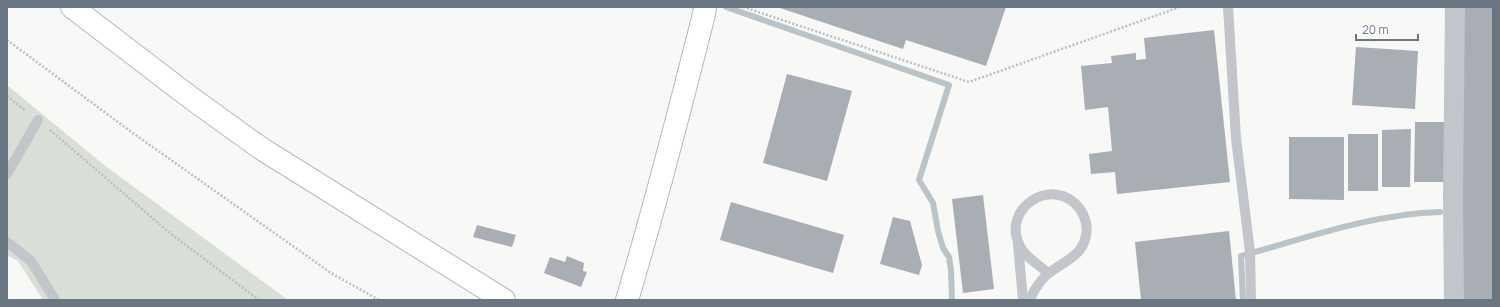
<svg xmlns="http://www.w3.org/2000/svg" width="1500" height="307" viewBox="0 0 1500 307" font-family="Manrope,sans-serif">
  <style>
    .green { fill: #d9ded7 }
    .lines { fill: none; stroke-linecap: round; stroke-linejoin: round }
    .stream { stroke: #bac3c7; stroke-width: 6 }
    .building { fill: #a8aeb4 }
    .secondary-casing { stroke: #b5b9bd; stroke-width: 24 }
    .path { stroke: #bcbec0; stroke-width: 2.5; stroke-dasharray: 2 2; stroke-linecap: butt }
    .lane { stroke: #c2c5c9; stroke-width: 10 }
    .street { stroke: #c2c5c9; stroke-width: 20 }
    .secondary { stroke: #fff; stroke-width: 22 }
  </style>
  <rect width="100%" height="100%" fill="#f8f8f6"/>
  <polygon class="green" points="7,85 104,165 288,300 43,300 18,261 7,255"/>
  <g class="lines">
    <g class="stream">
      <polyline points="726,7 949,85 919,180 933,203 938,231 943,248 949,257 951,270 952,300"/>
      <path d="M1243,300L1241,256C1306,238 1372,214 1440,212"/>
    </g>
  </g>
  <g class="building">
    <polygon points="777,7 1006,7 986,66 906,40 903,49"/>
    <polygon points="1463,7 1493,7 1493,299 1486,300 1462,300"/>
    <polygon points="1214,30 1230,182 1117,194 1115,172 1091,174 1089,154 1112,151 1108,107 1085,110 1081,66 1112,63 1111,56 1136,53 1136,60 1146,59 1144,38"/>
    <polygon points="1356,47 1418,51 1415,109 1352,105"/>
    <polygon points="787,74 852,91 827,181 763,163"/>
    <polygon points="1415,122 1445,122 1444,182 1414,182"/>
    <polygon points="1411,129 1410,187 1382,187 1382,130"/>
    <rect x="1348" y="134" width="30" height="57"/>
    <polygon points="1289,137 1344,137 1344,200 1289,199"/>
    <polygon points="983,195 994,289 963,293 952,199"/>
    <polygon points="731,202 844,235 833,273 720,240"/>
    <polygon points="893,217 910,221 922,265 919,275 880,264"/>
    <polygon points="477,225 516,235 512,247 473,237"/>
    <polygon points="1229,231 1236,300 1141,300 1135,242"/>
    <polygon points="567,256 584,263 583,271 587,272 581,287 544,273 550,257 565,262"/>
  </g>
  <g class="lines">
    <g class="secondary-casing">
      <g id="secondary">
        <polyline points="72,7 191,98 262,149 504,300"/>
        <path d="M627,300C655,207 679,113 703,18L705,7"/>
      </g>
    </g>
    <g class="path">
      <polyline points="743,7 969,82 1180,7"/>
      <polyline points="7,40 130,131 331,273 379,300"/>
      <polyline points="7,96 26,111"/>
      <polyline points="50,130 171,234 259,300"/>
    </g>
    <g class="lane">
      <polyline points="1228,7 1236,138 1250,252 1251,300"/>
      <polyline points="7,174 38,120"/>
      <polyline points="7,242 31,261 55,300"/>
      <polyline points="1018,244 1023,300"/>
      <path d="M1030,300C1033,291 1042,278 1049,273C1064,261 1083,256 1086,235C1088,226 1085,217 1080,209C1054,174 1000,208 1020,246C1024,256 1039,265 1048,273"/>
    </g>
    <polyline class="street" points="1454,300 1453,198 1455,7"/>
    <use href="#secondary" class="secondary"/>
  </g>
  <rect width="1500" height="307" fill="none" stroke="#6b7683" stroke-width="16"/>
  <path d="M1356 34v6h62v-6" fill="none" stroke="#6b7683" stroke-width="2"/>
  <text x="1362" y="34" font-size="12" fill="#6b7683" stroke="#ffffff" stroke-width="3" paint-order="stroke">20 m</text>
</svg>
